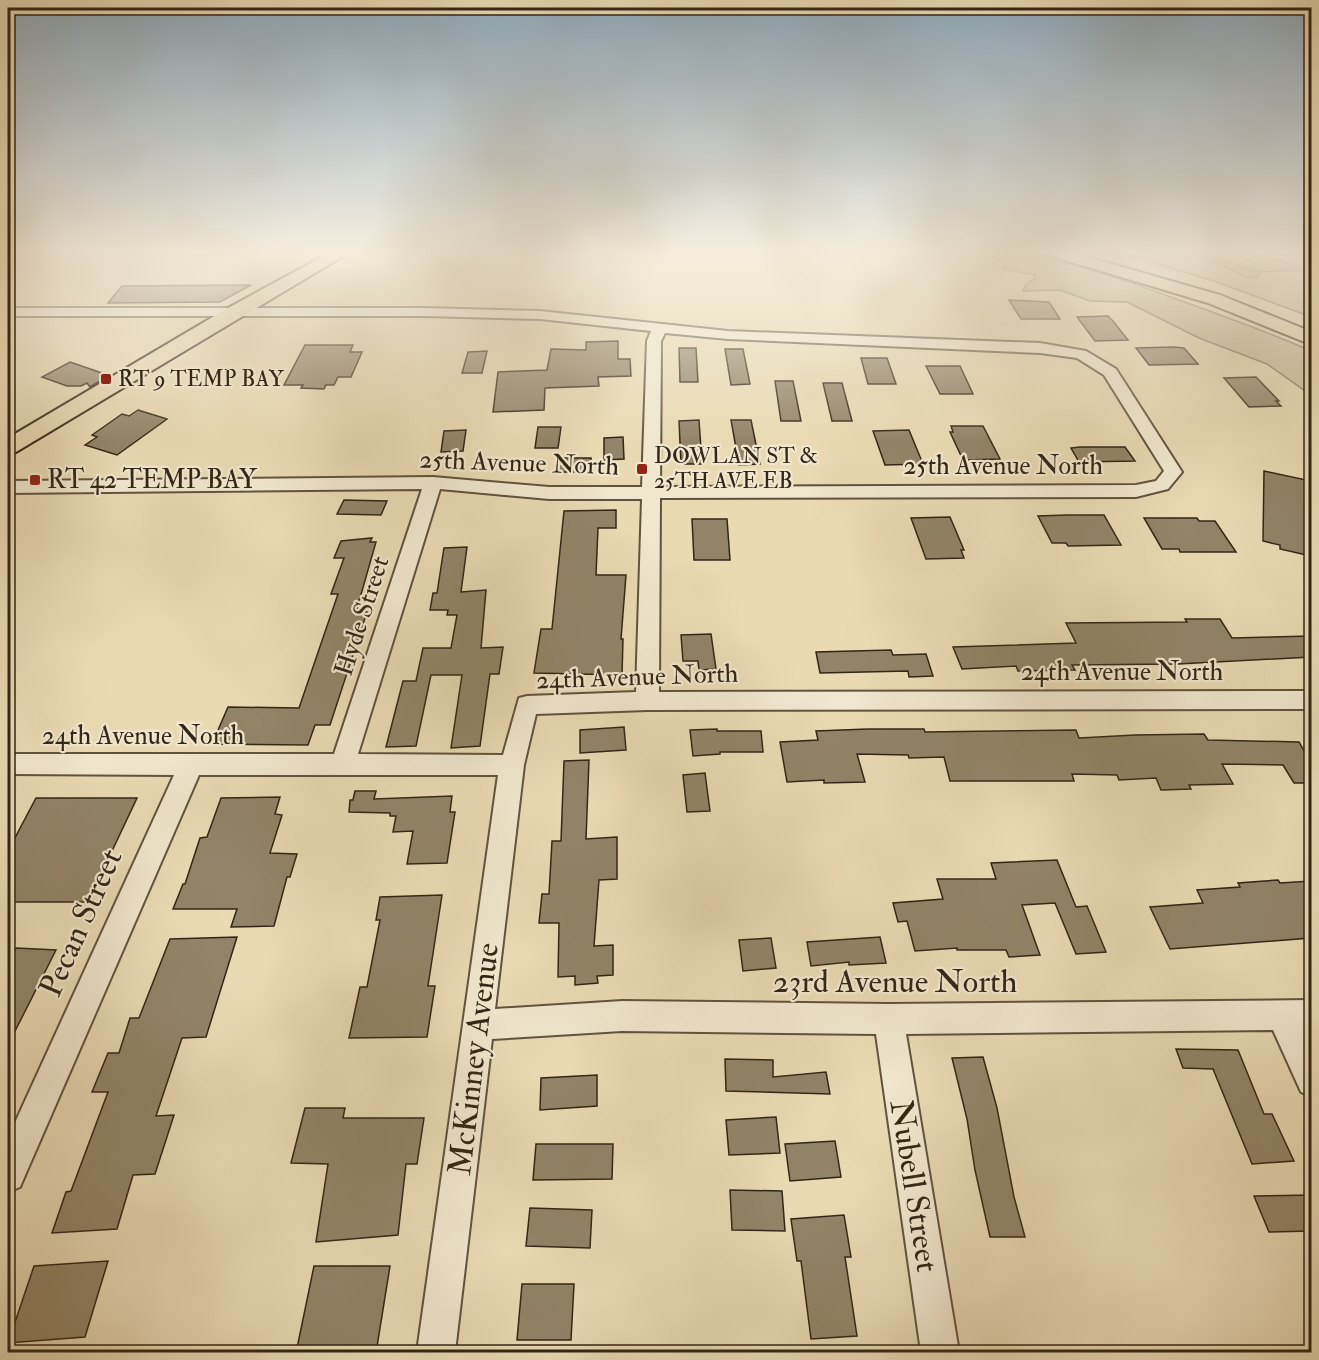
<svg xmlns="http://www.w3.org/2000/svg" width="1319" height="1360" viewBox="0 0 1319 1360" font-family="'IM FELL Double Pica',serif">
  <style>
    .green { fill: #cabb99; stroke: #7e7058; stroke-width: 1.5 }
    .water { fill: #ab9d7e; stroke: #7b6d54; stroke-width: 1.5 }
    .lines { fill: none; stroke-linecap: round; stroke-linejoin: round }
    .shore { stroke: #6f624a; stroke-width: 1.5 }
    .building { fill: #928468; stroke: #332616; stroke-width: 1.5 }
    .minor-casing { stroke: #60533e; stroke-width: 4 }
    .major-casing { stroke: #332616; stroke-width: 4 }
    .minor { fill: #f1e7ce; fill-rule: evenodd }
    .major { fill: #e9dab4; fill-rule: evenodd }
    .poi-dot { fill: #8f2418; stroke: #f1e7ce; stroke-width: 2 }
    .labels { text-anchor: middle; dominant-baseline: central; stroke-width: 4.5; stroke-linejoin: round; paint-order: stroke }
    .far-poi-label { font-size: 22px; fill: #332616; stroke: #f1e7ce; text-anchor: start }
    .street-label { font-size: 26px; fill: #332616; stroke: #f1e7ce }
    .poi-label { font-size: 26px; fill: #332616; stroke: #f1e7ce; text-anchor: start }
    .near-street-label { font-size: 32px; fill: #332616; stroke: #f1e7ce }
  </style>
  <rect width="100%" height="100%" fill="#e9dab4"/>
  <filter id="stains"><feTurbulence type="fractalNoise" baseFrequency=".00333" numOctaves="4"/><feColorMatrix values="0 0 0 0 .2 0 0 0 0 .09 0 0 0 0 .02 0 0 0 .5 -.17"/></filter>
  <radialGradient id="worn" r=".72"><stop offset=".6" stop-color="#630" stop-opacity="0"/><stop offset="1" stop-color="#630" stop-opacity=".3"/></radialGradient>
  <g class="green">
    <path d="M981,252C1048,252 1117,277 1179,300C1224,316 1268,332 1311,351V395L1267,364L1199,338L1127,302L1090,301L1060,290L1023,291L1027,283L1035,279L1034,275L1004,269L1001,260Z"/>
    <polygon points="1117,252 1311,252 1311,317 1214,281"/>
  </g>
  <path class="water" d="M1190,252C1217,252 1280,253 1301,270L1259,272L1258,276L1249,278Z"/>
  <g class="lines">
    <polyline class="shore" points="1205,252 1252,271 1257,264 1244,259 1242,252"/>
  </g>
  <g class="building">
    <polygon points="251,285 220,302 108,303 122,286"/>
    <polygon points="1009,300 1049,302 1060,319 1021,319"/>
    <polygon points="1108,316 1113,321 1128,340 1095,341 1077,317"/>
    <polygon points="618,341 618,359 630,359 631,376 598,377 599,386 545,388 544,410 493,412 498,372 547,370 551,349 586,350 586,342"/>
    <polygon points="305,345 353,345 350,352 362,352 351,377 338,377 334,385 326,385 324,389 301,388 303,385 284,385"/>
    <polygon points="1174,347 1184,348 1198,364 1149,365 1136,348"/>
    <polygon points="679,348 696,348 698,382 680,382"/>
    <polygon points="725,349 743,349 750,384 731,385"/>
    <polygon points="487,351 482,373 462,373 468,352"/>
    <polygon points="861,358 887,358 896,384 868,384"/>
    <polygon points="70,362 99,372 110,375 90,387 87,383 81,386 67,386 42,377"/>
    <polygon points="926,366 960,366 973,394 940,394"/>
    <polygon points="1256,377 1279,401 1276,401 1281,406 1249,407 1224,378"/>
    <polygon points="775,381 793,381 801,421 781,421"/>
    <polygon points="823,383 842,383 852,421 832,421"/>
    <polygon points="138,410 167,419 117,455 85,445 97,437 92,435 122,414 129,416"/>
    <polygon points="699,420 702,464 681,464 679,421"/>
    <polygon points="731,420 751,420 760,464 739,465"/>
    <polygon points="951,426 983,426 1000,459 963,460 950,432 953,432"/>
    <polygon points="538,427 561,427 558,448 535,448"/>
    <polygon points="466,430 463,451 441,452 444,431"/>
    <polygon points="909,430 923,464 885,465 873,431"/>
    <polygon points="623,437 624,459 604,460 604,438"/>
    <polygon points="1080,447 1125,447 1135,461 1079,462 1071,448"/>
    <polygon points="557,458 591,458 590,472 555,472"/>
    <polygon points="1264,471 1311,481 1311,556 1280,549 1280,545 1263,541"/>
    <polygon points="344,500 387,501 381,515 337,514"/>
    <polygon points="616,510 616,528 598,528 596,575 626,575 621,639 623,639 622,675 534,673 541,629 552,629 564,511"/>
    <polygon points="1067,515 1104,515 1121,545 1068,546 1066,543 1052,543 1038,516"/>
    <polygon points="950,517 964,550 961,550 964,558 926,559 911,518"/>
    <polygon points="1144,518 1197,518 1199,521 1215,521 1236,552 1180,552 1179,549 1162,549"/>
    <polygon points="692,519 727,519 730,560 694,560"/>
    <polygon points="372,538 370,542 376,542 356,612 367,612 330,725 315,725 308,745 212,744 228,707 299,708 338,594 331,594 344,558 334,558 341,541"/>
    <polygon points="467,547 461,592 486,590 481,648 503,647 499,674 490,674 480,746 451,748 462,675 431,675 416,746 386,747 403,681 416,681 423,648 451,648 457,615 447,615 448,610 430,610 433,593 437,593 444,548"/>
    <polygon points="1185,619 1220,619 1232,638 1311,636 1311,657 1178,664 1072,665 1075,670 1018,671 1016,666 962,669 953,647 1076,643 1066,623 1187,622"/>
    <polygon points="711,634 716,669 699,670 698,661 683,661 681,635"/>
    <polygon points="891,650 893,655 926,654 933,676 909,677 908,671 820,673 816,652"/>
    <polygon points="624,727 626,750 580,753 580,730"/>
    <polygon points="717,729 717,731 761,731 763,752 720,752 720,754 693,756 690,730"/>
    <polygon points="868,729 924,729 925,732 1076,730 1079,738 1135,735 1204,734 1208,740 1299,742 1311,763 1311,783 1294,783 1283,765 1222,764 1233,784 1189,785 1191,789 1161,790 1156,778 1119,780 1117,775 1072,774 1074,781 950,781 944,757 909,758 908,755 857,754 865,782 824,783 824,780 787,782 780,742 818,740 816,731"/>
    <polygon points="589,760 586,839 617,837 617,879 599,880 594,946 613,945 613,975 597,976 598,983 575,985 575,976 558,977 559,923 539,923 542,894 549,894 552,841 561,841 564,761"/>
    <polygon points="705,773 710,811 687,812 683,775"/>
    <polygon points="355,791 376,791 374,799 452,796 450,812 455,812 447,863 407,864 413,831 393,832 396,816 390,816 390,813 349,812 350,800 353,800"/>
    <polygon points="280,797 275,814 282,815 270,853 297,854 290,877 287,877 274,926 231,927 237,909 173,909 183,884 185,884 200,838 207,837 221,798"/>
    <polygon points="36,798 137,798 88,902 8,902 8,851"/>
    <polygon points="1057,860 1076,907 1087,906 1106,952 1076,954 1055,903 1022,905 1040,955 1009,957 1006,950 957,950 957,948 915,951 907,921 898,922 893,903 943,899 937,879 996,879 991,863"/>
    <polygon points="1278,880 1280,883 1311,881 1311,938 1170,949 1150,907 1203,903 1197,890 1240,887 1238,883"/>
    <polygon points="442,895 428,986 435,986 427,1037 349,1038 360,987 367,987 380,920 376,920 380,897"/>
    <polygon points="237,937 206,1037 182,1038 156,1116 174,1115 155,1174 133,1175 117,1229 52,1233 66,1192 71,1191 108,1092 92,1092 108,1053 119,1053 130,1018 139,1018 170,939"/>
    <polygon points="880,937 886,963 849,965 849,962 811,966 807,942"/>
    <polygon points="771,938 776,968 743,971 739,940"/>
    <polygon points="16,948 56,950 8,1045 8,964"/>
    <polygon points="1176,1049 1238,1050 1264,1114 1272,1114 1294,1161 1252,1164 1213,1069 1183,1068"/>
    <polygon points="983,1057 997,1108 1014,1197 1025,1237 990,1237 975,1170 967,1119 952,1058"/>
    <polygon points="725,1059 773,1060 773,1077 826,1072 830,1094 726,1091"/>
    <polygon points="597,1075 597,1106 540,1110 541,1078"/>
    <polygon points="305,1108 345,1108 343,1118 424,1118 417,1164 406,1164 398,1235 316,1242 328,1164 291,1163"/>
    <polygon points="776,1117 780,1153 729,1155 726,1120"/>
    <polygon points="835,1141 841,1177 790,1181 785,1144"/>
    <polygon points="536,1144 613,1144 612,1179 533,1180"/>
    <polygon points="730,1190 782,1191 785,1231 732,1230"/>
    <polygon points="1311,1195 1311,1231 1269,1232 1254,1196"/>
    <polygon points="530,1208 592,1210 590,1248 526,1246"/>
    <polygon points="844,1215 851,1257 845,1257 857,1336 811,1339 801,1261 797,1261 791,1219"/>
    <polygon points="108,1261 85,1337 8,1343 34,1266"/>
    <polygon points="314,1266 390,1266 376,1353 296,1353"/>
    <polygon points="522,1284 574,1284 571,1340 517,1340"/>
  </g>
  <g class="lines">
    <g class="minor-casing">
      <path id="minor" d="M8,308H424L540,311L728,331L1040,343L1086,351L1116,369L1182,472L1168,489L1136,497L660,498L659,692L1312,691V709L647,710L536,714L524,765L495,1009L622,1001L889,1004L1312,1000V1030H1304L1312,1046V1097L1301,1092L1273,1030L906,1034L959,1352H921L876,1034L622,1031L492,1039L455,1352H417L498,775H199L20,1187L8,1192V1138L174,775L8,774V754H334L422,489L8,493V481L433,477L549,487H642L647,341L651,331L540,319L424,316H8ZM665,333L728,339L1040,353L1077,358L1104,375L1164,471L1156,481L1136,485L660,487L661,341ZM440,489L549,499H642L636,692L527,696L519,698L503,755L358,754Z"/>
    </g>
    <g class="major-casing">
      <g id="major">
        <polygon points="331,252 350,252 16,452 8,454 8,438 228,308"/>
        <polygon points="1046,252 1070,252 1220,295 1312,332 1312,345 1208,303 1048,255"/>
      </g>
    </g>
    <use href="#minor" class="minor"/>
    <use href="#major" class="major"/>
  </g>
  <linearGradient id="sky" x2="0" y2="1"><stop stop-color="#8fabbe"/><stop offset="0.57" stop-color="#f5eedd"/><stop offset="1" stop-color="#f5eedd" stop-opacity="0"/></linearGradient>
  <rect width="1319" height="442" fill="url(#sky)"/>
  <g class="poi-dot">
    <rect x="100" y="373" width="12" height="12" rx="3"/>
    <rect x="636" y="463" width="12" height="12" rx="3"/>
    <rect x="29" y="474" width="12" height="12" rx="3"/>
  </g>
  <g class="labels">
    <g class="far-poi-label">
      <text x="118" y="379">RT 9 TEMP BAY</text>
      <text x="654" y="456">DOWLAN ST &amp;<tspan x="654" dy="25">25TH AVE EB</tspan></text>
    </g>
    <g class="street-label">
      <text transform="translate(519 463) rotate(2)">25th Avenue North</text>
      <text x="1003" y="466">25th Avenue North</text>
      <text transform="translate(362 616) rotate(-72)">Hyde Street</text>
      <text x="1122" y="672">24th Avenue North</text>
      <text transform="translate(637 677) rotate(-2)">24th Avenue North</text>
      <text x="143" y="736">24th Avenue North</text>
    </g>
    <g class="poi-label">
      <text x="47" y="480">RT 42 TEMP BAY</text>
    </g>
    <g class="near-street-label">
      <text transform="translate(81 923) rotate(-66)">Pecan Street</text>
      <text x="895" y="982">23rd Avenue North</text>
      <text transform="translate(474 1059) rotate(-83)">McKinney Avenue</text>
      <text transform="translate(914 1186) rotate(81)">Nubell Street</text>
    </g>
  </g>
  <rect width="1319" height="1360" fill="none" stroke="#e9dab4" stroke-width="30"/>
  <rect x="9" y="9" width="1301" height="1342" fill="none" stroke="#332616" stroke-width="3"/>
  <rect x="15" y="15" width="1289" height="1330" fill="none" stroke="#332616" stroke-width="1.5"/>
  <rect width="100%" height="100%" filter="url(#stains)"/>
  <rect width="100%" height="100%" fill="url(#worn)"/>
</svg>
